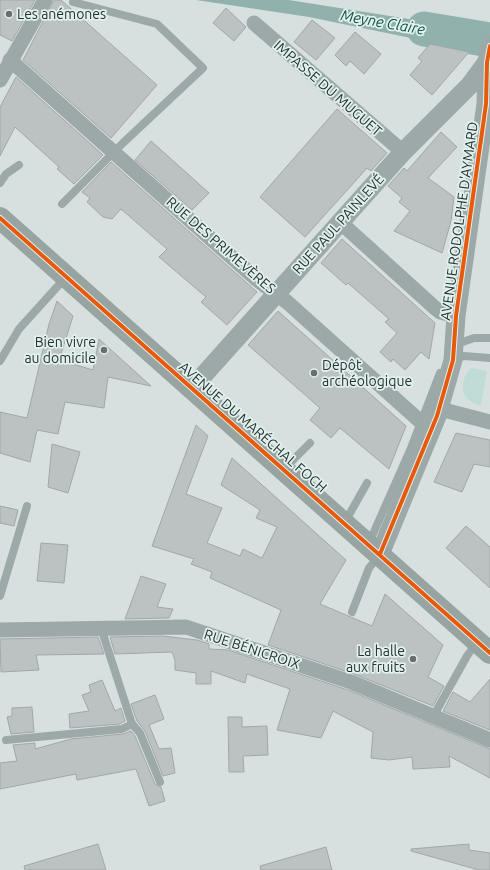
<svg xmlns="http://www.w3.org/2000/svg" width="490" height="870" viewBox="0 0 490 870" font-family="Ubuntu,sans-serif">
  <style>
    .green { fill: #c0dcd6 }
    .water { fill: #91b2ac }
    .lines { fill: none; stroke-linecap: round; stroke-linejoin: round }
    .river { stroke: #91b2ac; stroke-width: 35 }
    .building { fill: #bcc2c1; stroke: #a2a7a6 }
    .service { stroke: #9ca9a8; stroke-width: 8 }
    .minor { stroke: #9ca9a8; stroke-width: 15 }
    .tertiary { stroke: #9ca9a8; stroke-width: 19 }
    .primary { stroke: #97a4a1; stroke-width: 22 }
    .cycleway-casing { stroke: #e1f2ee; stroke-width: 6 }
    .cycleway { stroke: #e8590c; stroke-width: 4 }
    .poi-dot { fill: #676e6d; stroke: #e1f2ee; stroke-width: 1.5 }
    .labels { text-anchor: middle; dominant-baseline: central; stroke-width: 3.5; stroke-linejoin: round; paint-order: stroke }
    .poi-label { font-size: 14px; fill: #2a302f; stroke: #e1f2ee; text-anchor: start }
    .street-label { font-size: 14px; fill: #2a302f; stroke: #e1f2ee }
    .water-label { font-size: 15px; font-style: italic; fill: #114f47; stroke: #e1f2ee }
  </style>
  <rect width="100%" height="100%" fill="#d8e0df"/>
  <path class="green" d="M471,368L487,371L481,406C475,404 469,402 465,396C460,388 464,373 471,368Z"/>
  <polygon class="water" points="196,0 289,0 472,29 469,50 309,17"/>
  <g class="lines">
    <polyline class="river" points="424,29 490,40"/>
  </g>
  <g class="building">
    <polygon points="0,0 35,0 12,41 0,35"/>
    <polygon points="54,0 61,0 157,85 111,138 23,60"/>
    <polygon points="226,8 246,27 234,41 213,23"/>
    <polygon points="312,20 335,38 316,60 294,42"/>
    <polygon points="355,32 381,54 364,74 350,61 346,66 335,55"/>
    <polygon points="430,44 469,52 432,95 410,75 422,61 418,58"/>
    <polygon points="16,77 103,155 74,184 57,169 59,167 15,127 0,156 0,107"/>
    <polygon points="337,109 387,153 371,171 367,168 305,237 260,197"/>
    <polygon points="441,132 457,147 428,178 454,197 451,221 442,253 394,231 410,211 399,202 402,198 388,186 404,168 407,171"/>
    <polygon points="151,141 209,193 192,210 135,160"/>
    <polygon points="111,162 257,292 227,325 201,302 206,297 159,257 167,249 121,209 112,219 103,217 87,202 90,198 82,192"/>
    <polygon points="342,239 435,323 429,359 421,352 405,370 393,359 391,362 380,352 397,333 385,322 389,319 348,283 346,285 321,263"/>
    <polygon points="57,301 73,316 59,360 93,370 99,339 151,386 108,377 104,408 65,402 58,434 37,430 30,462 0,453 0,412 27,418 49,324"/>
    <polygon points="278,311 406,426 389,469 340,428 331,438 310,420 320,408 248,345"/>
    <polygon points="196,425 208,436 186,494 222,508 207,543 240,556 243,549 262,558 277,527 256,518 260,510 221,485 232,458 346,560 320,604 372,626 385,594 443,645 428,677 444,686 433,706 354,674 268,645 281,610 210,578 212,572 191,564 194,559 152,546"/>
    <polygon points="456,433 490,440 490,467 474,464 462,492 434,482"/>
    <polygon points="52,444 80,452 68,493 48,487"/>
    <polygon points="0,506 18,510 14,526 0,523"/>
    <polygon points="466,526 490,547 490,588 446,548"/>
    <polygon points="41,543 68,545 64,583 37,581"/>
    <polygon points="141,576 166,584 157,607 173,609 169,618 125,619"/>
    <polygon points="163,636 197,640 209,644 209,649 228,650 348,690 490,749 490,778 449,756 450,767 413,769 412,757 389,760 371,758 373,732 333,711 321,738 277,730 290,689 247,674 245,683 211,671 211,684 196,684 196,673 175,670 175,660 172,652 115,654 110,637"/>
    <polygon points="98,637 104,654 36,655 39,670 1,672 0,639"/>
    <polygon points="490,679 490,730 443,711 453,692 470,702"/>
    <polygon points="102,680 115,711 121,708 125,721 120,724 70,728 69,714 89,711 82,695 91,692 89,685"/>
    <polygon points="155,695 164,719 149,725 159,749 171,748 175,773 163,776 145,731 137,721 131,704"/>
    <polygon points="32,707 34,732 11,734 7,717 12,716 12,708"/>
    <polygon points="228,717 242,717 242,727 267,726 268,755 243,756 244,772 229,772"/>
    <polygon points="131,731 135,736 155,784 161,787 165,801 149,806 136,769 77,780 76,774 0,789 0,763 17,761 13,745 35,743 35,749 71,739 123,734"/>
    <polygon points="98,844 106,870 25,870 24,866"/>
    <polygon points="469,844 469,850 490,853 490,870 479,870 411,851 411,849"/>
    <polygon points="326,847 332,870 261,870 260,866"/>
  </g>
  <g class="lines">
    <g class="service">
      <polyline points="0,183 6,174 19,165"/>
      <polyline points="62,204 124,142 203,68 157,24 73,2"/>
      <polyline points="454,345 474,338 490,338"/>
      <polyline points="453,360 464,356 490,358"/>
      <polyline points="0,361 19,329 66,277"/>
      <polyline points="284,469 310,443"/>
      <polyline points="345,522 367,483"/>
      <polyline points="369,543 411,448 440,373"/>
      <polyline points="0,596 27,506"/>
      <polyline points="352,612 369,568 379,556"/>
      <polyline points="101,628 132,724 140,733 160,782"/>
      <polyline points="434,715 467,656 477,642"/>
      <polyline points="6,740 122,729 132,724"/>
    </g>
    <g class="minor">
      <polyline points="254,23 403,152"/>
      <polyline points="10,60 255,278 287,302 431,431"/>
      <polyline points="0,80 45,0"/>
      <polyline points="340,222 435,308 440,312 456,316"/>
      <polyline points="440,409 490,422"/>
      <polyline points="0,630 186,627 351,682 490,740"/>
    </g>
    <g class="tertiary">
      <polyline points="192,388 403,152 470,85 487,62"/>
      <polyline points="380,554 437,416 453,360 456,316 486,104 487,62 490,46"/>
    </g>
    <polyline class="primary" points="0,218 490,653"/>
    <g class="cycleway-casing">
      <g id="cycleway">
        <polyline points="0,218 490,653"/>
        <polyline points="380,554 437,416 453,360 456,316 486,104 487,62 490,46"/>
      </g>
    </g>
    <use href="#cycleway" class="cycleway"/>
  </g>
  <g class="poi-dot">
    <circle cx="9" cy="14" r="4"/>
    <circle cx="104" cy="350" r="4"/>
    <circle cx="314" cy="373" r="4"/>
    <circle cx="413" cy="659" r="4"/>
  </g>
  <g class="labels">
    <g class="poi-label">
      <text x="17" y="14">Les anémones</text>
      <text x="96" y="342" text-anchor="end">Bien vivre<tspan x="96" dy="16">au domicile</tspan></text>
      <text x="322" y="365">Dépôt<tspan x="322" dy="16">archéologique</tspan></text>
      <text x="405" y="651" text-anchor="end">La halle<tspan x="405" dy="16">aux fruits</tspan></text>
    </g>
    <g class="street-label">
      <text transform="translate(328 88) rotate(41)">IMPASSE DU MUGUET</text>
      <text transform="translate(459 221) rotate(-82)">AVENUE RODOLPHE D'AYMARD</text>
      <text transform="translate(338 224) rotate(-48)">RUE PAUL PAINLEVÉ</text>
      <text transform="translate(221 245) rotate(41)">RUE DES PRIMEVÈRES</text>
      <text transform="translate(253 427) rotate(41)">AVENUE DU MARÉCHAL FOCH</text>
      <text transform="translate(252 649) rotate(18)">RUE BÉNICROIX</text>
    </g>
    <g class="water-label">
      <text transform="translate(383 22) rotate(10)">Meyne Claire</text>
    </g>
  </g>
</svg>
